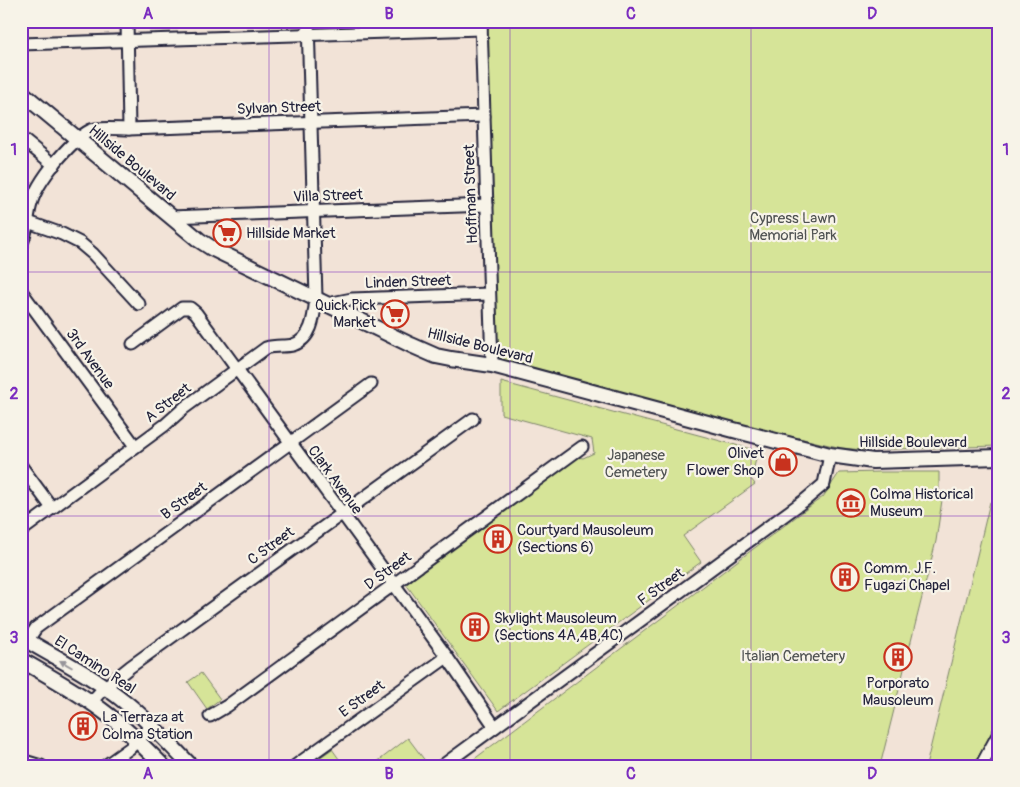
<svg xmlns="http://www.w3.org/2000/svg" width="1020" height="787" viewBox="0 0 1020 787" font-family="Pangolin,sans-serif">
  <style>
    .green { fill: #d6e498; stroke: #7c836a }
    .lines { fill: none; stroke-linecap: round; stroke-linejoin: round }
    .minor-casing { stroke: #22223b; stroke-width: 15 }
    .major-casing { stroke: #22223b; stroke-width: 18 }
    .minor { stroke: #f7f3e8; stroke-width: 11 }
    .major { stroke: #f7f3e8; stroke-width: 14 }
    .oneway { fill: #97959a }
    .grid { fill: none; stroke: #7b2cbf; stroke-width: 1; stroke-opacity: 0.55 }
    .labels { text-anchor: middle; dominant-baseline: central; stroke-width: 4.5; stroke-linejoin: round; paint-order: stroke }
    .street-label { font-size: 15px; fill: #22223b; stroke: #f7f3e8 }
    .park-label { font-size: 15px; fill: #4f5252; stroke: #f7f3e8 }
    .poi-label { font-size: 15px; fill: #22223b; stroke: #f7f3e8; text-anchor: start }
    .neatline { fill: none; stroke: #7b2cbf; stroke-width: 2 }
    .grid-label { font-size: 16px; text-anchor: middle; font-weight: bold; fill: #7b2cbf }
  </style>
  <rect width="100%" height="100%" fill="#f2e3d7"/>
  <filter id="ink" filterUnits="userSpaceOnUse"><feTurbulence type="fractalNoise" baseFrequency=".02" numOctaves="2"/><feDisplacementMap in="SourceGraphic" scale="10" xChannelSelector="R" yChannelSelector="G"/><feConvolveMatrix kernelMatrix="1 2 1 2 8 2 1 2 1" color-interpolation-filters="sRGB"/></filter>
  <g filter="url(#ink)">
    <g class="green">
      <polygon points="487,21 999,21 999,446 863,450 842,448 738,424 498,358 496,354"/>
      <polygon points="501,382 758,451 751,479 755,484 683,536 701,562 498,711 406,584 577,458 577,457 583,458 594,453 592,439 501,414"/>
      <polygon points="879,472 939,472 939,493 942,500 936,541 880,766 465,766 813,504 823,497 839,473"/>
      <polygon points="990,502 999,502 999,738 981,766 926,766"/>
      <polygon points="201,673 220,699 207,709 188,682"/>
      <polygon points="408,738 429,766 372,766"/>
      <polygon points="332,749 344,766 308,766"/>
    </g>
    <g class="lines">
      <g class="minor-casing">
        <g id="minor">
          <polyline points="127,21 129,129"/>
          <polyline points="481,22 492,365"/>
          <polyline points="21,44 481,29"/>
          <polyline points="21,138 54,165"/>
          <polyline points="171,217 487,205"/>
          <polyline points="28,222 62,234 80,243 93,254 139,304"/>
          <path d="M21,245C28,232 27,217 31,204C37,181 70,141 91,130C97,127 121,129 129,129L484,116"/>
          <polyline points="21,291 135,446"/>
          <polyline points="327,304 352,299 489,294"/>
          <polyline points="133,344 182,308 190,308 196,313 447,657 495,727"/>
          <polyline points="21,466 52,508"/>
          <path d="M21,531L165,425L184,408L266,348C276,345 285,347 293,345C313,338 314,315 316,298L308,21"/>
          <polyline points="21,650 36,628 371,384"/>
          <polyline points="91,702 105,687 130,667 473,419"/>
          <polyline points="210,716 227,706 582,447"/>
          <polyline points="21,760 41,766"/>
          <polyline points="105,766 130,748 151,726"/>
          <polyline points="295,766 447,657"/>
          <polyline points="442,766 805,500 824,484 830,455"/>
          <polyline points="981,766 999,733"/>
        </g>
      </g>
      <g class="major-casing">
        <g id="major">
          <polyline points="21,92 199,240 213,249 411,345 436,356 451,359 492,365 730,429 830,455 873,461 999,457"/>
          <path d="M21,637C56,658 93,676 125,702C149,721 169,744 191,766"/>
          <path d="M21,660C49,676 78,692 103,711C125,727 144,747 163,766"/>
        </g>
      </g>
      <use href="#minor" class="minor"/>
      <use href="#major" class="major"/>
    </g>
    <defs><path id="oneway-solid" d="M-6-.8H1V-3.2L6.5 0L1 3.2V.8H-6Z" transform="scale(1.25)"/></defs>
    <use class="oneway" href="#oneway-solid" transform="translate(66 664) rotate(-150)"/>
  </g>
  <path class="grid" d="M269,21V766M510,21V766M751,21V766M21,272H999M21,516H999"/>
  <defs>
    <g id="supermarket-ring" transform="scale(1.4375)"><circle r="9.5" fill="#f7f3e8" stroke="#c8321e" stroke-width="1.5"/><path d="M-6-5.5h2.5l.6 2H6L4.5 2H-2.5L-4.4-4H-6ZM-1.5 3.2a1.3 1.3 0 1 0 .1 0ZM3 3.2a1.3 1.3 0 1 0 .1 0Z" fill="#c8321e"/></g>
    <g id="shop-ring" transform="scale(1.4375)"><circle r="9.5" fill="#f7f3e8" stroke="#c8321e" stroke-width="1.5"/><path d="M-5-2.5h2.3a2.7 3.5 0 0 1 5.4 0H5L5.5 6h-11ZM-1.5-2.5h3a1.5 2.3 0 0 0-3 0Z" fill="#c8321e"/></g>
    <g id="museum-ring" transform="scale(1.4375)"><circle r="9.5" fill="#f7f3e8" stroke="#c8321e" stroke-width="1.5"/><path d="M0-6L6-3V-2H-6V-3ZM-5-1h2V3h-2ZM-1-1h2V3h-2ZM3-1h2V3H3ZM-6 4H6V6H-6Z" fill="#c8321e"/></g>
    <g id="building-ring" transform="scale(1.4375)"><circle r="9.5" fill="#f7f3e8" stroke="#c8321e" stroke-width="1.5"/><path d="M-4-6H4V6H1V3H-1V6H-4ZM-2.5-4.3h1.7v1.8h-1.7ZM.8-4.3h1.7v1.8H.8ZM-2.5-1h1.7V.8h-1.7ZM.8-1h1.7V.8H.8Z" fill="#c8321e"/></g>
  </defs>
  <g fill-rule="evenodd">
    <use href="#supermarket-ring" x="227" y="233"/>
    <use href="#supermarket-ring" x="395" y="314"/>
    <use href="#shop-ring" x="783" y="462"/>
    <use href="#museum-ring" x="851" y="503"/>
    <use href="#building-ring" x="498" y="539"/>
    <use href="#building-ring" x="845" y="577"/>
    <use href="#building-ring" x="475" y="627"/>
    <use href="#building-ring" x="898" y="657"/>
    <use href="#building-ring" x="83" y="726"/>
  </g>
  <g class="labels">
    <g class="street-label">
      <text transform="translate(279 108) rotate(-2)">Sylvan Street</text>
      <text transform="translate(132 163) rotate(40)">Hillside Boulevard</text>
      <text transform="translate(471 194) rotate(-92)">Hoffman Street</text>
      <text transform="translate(328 196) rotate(-2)">Villa Street</text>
      <text transform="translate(408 282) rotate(-2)">Linden Street</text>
      <text transform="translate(480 346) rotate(14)">Hillside Boulevard</text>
      <text transform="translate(90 359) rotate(54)">3rd Avenue</text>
      <text transform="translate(168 403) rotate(-38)">A Street</text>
      <text x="913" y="442">Hillside Boulevard</text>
      <text transform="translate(335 480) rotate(54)">Clark Avenue</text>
      <text transform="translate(184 501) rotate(-36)">B Street</text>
      <text transform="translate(271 546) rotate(-36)">C Street</text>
      <text transform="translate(388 571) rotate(-36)">D Street</text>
      <text transform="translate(661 587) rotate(-36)">F Street</text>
      <text transform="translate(95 665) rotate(33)">El Camino Real</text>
      <text transform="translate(362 699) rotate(-36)">E Street</text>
    </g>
    <g class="park-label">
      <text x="793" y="218">Cypress Lawn<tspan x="793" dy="17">Memorial Park</tspan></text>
      <text x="636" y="455">Japanese<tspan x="636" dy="17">Cemetery</tspan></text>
      <text x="793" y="656">Italian Cemetery</text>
    </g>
    <g class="poi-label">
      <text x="246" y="233">Hillside Market</text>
      <text x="376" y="305" text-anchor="end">Quick Pick<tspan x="376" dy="17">Market</tspan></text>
      <text x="764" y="453" text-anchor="end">Olivet<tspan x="764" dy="17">Flower Shop</tspan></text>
      <text x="870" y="494">Colma Historical<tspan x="870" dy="17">Museum</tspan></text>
      <text x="517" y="530">Courtyard Mausoleum<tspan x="517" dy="17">(Sections 6)</tspan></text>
      <text x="864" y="568">Comm. J.F.<tspan x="864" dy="17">Fugazi Chapel</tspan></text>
      <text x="494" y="618">Skylight Mausoleum<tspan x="494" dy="17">(Sections 4A,4B,4C)</tspan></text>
      <text x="898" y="683" text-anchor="middle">Porporato<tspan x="898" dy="17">Mausoleum</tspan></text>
      <text x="102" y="717">La Terraza at<tspan x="102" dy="17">Colma Station</tspan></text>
    </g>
  </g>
  <rect width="1020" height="787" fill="none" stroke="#f7f3e8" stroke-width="55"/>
  <rect x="28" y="28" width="964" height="732" class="neatline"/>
  <g class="grid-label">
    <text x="148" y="19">A</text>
    <text x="389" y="19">B</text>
    <text x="631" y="19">C</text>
    <text x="872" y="19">D</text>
    <text x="14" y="155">1</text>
    <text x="1006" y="155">1</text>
    <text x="14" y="399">2</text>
    <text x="1006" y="399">2</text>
    <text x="14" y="643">3</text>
    <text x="1006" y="643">3</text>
    <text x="148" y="779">A</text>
    <text x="389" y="779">B</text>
    <text x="631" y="779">C</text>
    <text x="872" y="779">D</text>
  </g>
</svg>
